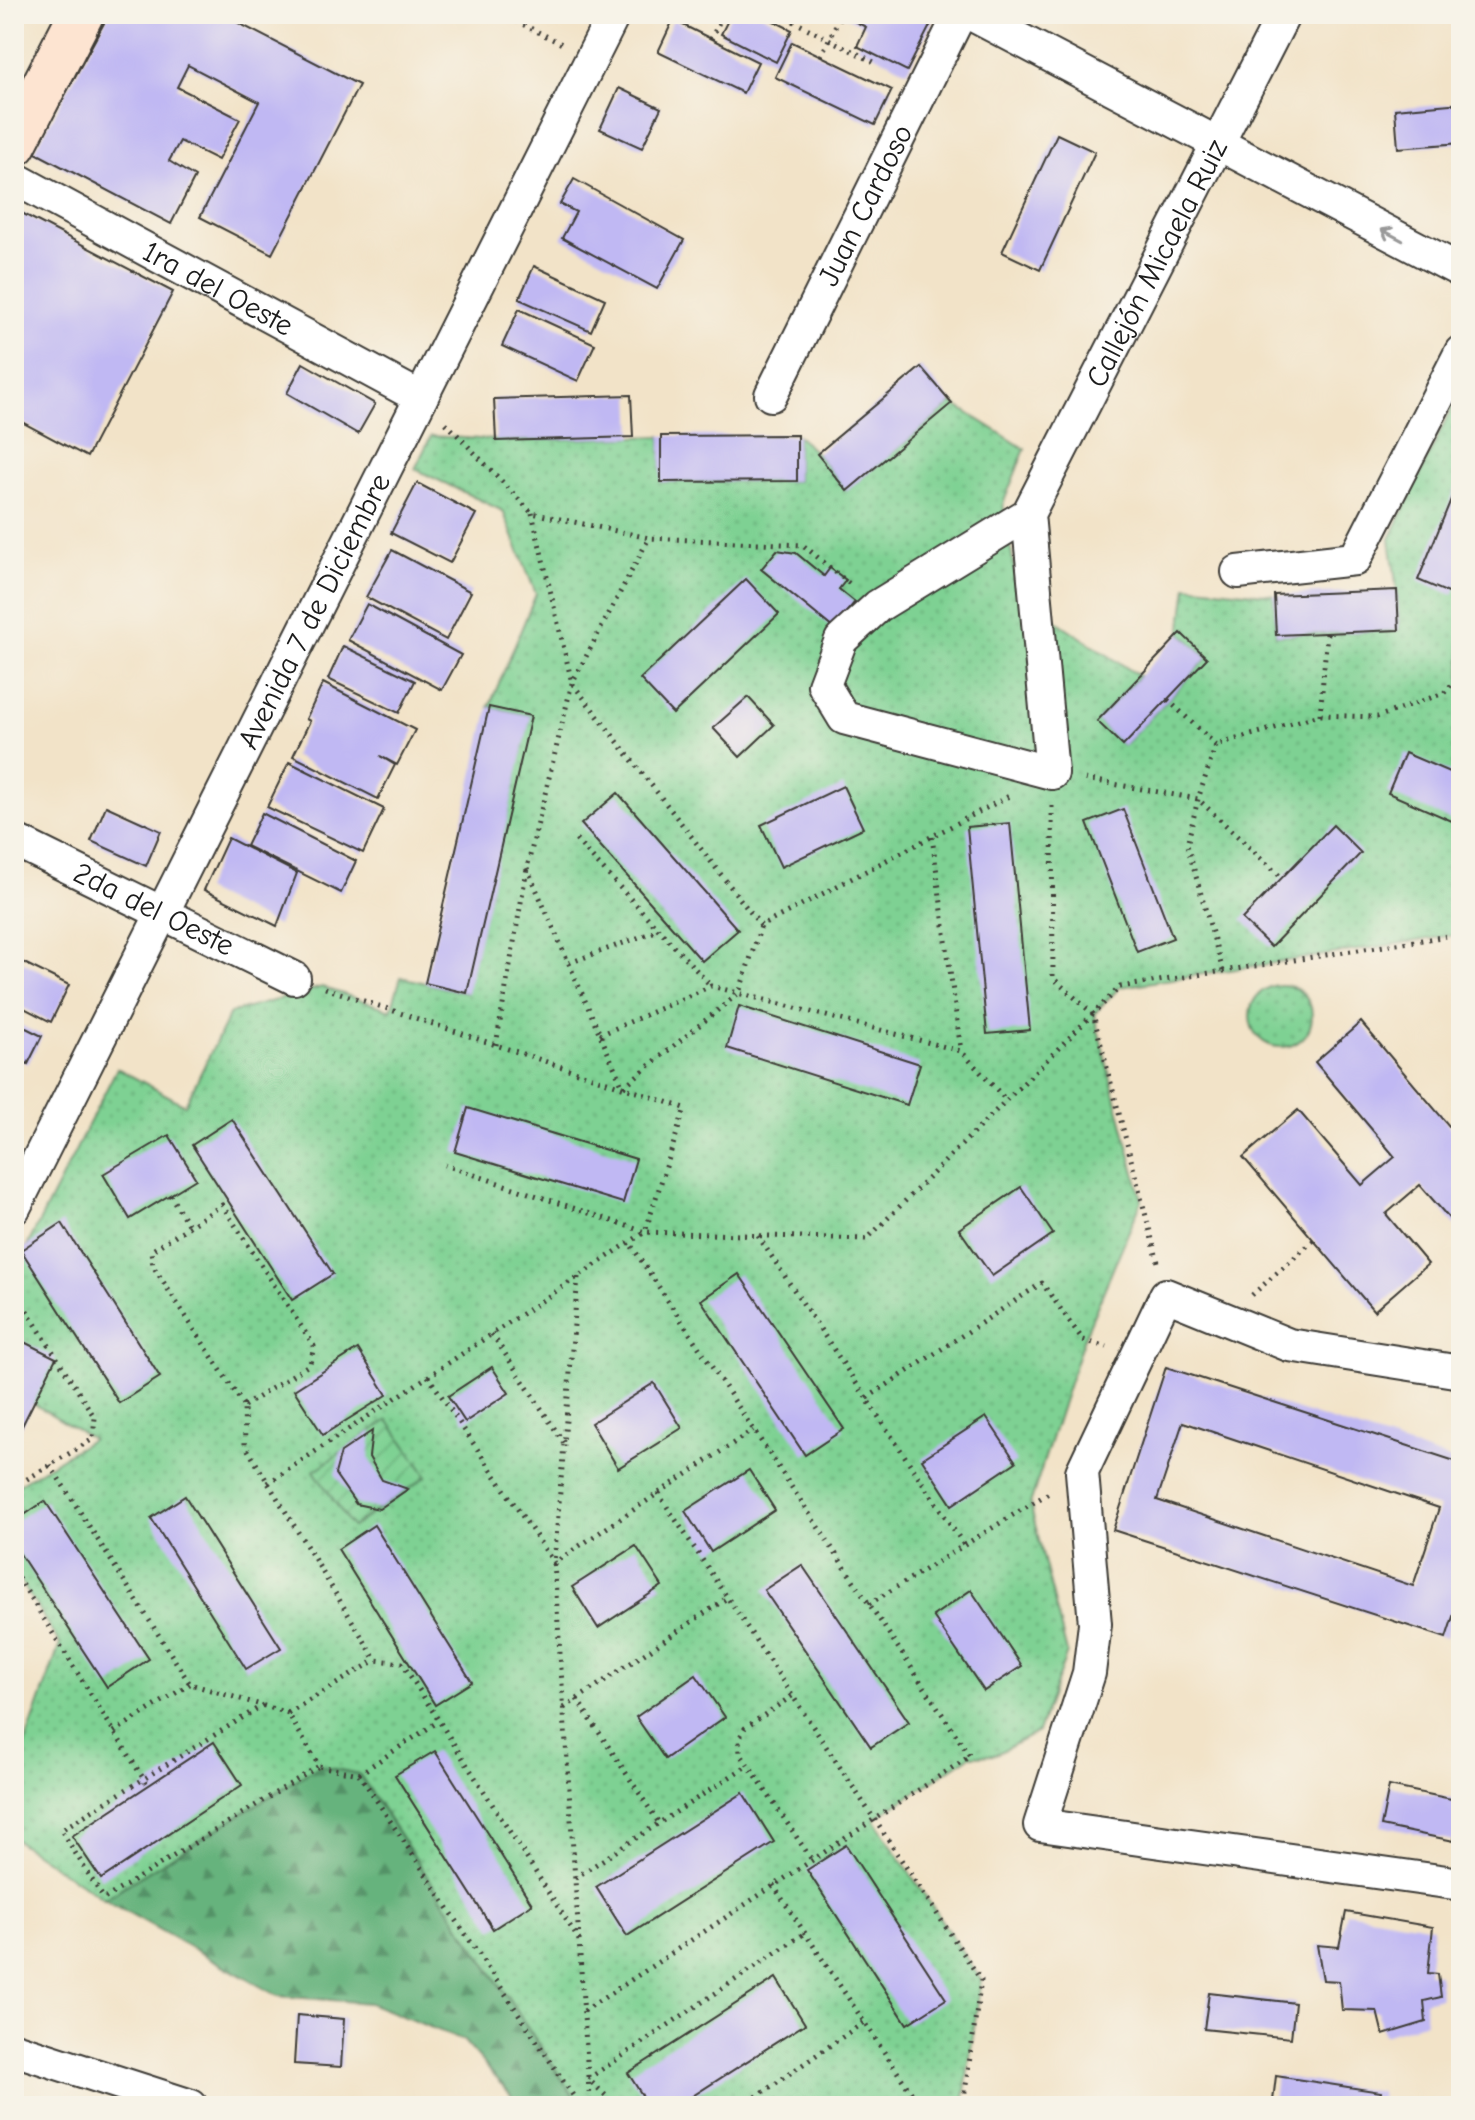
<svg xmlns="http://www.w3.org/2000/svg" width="1475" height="2120" viewBox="0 0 1475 2120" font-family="'Comic Neue',sans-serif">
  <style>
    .grass { fill: url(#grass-dots); stroke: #4d7658; stroke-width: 2 }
    .forest { fill: url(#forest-firs); stroke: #41684c; stroke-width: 2 }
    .garden { fill: url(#garden-furrows); stroke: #4d7658; stroke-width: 2 }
    .building { fill: #c0b8f3; fill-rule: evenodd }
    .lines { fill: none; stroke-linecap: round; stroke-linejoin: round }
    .street-casing { stroke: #3c3a36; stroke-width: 36 }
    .secondary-casing { stroke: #3c3a36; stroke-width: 48 }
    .path { stroke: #3c3a36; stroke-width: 5; stroke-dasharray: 2 6; stroke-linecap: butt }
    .street { stroke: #fff; stroke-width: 32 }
    .secondary { stroke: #fde4d1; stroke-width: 44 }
    .oneway { stroke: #999 }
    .labels { text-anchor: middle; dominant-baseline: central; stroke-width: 8; stroke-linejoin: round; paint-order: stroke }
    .street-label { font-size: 30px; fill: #1c1c1c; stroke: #f7f3e8 }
  </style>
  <defs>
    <pattern id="grass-dots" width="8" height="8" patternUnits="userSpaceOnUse" patternTransform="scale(2)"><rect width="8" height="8" fill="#7ed193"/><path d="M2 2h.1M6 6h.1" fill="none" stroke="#6cb37e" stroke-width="1.8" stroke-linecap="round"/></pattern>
    <pattern id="forest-firs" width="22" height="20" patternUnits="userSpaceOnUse" patternTransform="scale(2)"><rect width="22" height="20" fill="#66b37d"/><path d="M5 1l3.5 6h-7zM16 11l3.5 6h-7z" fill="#539166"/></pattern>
    <pattern id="garden-furrows" width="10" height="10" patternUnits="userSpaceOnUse" patternTransform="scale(2)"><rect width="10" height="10" fill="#7ed193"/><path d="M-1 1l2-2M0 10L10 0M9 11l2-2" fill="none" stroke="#6cb37e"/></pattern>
  </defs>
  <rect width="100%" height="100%" fill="#f7f3e8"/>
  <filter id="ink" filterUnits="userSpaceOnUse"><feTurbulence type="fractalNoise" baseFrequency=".0125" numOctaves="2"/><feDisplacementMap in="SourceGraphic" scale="16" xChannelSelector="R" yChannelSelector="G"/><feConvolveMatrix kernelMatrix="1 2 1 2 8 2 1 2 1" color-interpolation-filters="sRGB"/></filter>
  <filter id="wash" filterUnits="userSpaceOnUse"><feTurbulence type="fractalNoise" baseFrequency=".006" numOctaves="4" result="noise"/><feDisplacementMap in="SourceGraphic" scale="32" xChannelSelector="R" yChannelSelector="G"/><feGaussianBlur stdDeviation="1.8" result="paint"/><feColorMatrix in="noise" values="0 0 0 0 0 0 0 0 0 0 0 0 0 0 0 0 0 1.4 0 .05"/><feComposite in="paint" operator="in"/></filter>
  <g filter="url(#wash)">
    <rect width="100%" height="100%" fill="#f2e3c8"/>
    <g class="grass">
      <polygon points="1461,387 1461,934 1120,987 1094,1014 1142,1200 1083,1340 1030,1504 1067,1653 1038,1732 994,1755 970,1756 874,1819 981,1980 963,2106 580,2106 359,1774 319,1766 104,1899 14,1839 14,1775 60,1644 14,1571 14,1487 92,1439 33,1403 14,1337 14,1272 117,1068 185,1105 230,1013 322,987 391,1010 401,977 466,993 530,716 489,707 536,594 503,511 415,469 431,436 512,441 661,436 662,482 797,481 797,435 817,454 847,490 952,403 1025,449 1003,504 1019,596 1139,676 1098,721 1123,746 1207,658 1181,633 1187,586 1274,595 1276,635 1399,630 1397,590 1390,539"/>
      <circle cx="1281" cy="1016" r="31"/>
    </g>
    <polygon class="forest" points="319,1766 359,1774 580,2106 521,2106 463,2040 369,2003 278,1996 104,1899"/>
    <polygon class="garden" points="388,1420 427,1476 352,1527 314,1471"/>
    <g id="blocks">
      <g class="building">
        <polygon points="109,14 221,14 359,85 272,254 200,217 259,102 188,65 177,87 240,119 218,160 180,141 169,161 195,177 171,224 34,152"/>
        <polygon points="731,14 760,14 792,30 776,62 721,34"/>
        <polygon points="840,14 921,14 933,20 907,71 857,46 866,27"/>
        <polygon points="673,20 758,62 743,93 658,52"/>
        <polygon points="792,42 892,90 875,125 775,77"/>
        <polygon points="619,88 661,108 642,148 600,129"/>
        <polygon points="1461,103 1461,143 1398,148 1395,109"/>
        <polygon points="1057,134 1095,152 1040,270 1002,252"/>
        <polygon points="574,179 684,240 657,289 562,238 576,212 560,204"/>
        <polygon points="14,209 173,292 87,457 14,418"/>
        <polygon points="534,266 605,299 591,331 519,299"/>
        <polygon points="519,309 595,344 578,381 502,346"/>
        <polygon points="303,363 375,404 358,434 287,393"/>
        <polygon points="921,367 952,403 847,491 817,454"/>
        <polygon points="631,395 633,437 496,441 494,399"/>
        <polygon points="797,435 797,481 661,482 661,436"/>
        <polygon points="1461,475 1461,575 1453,595 1418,580"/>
        <polygon points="417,483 476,514 450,563 391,533"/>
        <polygon points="392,550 471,592 446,640 366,597"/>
        <polygon points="777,550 796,553 824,576 830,568 846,580 839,589 855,602 833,628 761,569"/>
        <polygon points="746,579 779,614 673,714 640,679"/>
        <polygon points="1397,590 1399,630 1276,635 1274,595"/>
        <polygon points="367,604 461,655 442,690 348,640"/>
        <polygon points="1181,633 1207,658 1123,746 1097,721"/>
        <polygon points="343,646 415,681 399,713 328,679"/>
        <polygon points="323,683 415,730 397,765 380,756 395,765 378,799 293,756 310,721 306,719"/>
        <polygon points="748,697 774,725 740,757 713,728"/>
        <polygon points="489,707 531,716 467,993 425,983"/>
        <polygon points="1405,753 1461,777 1461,825 1388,793"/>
        <polygon points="289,762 384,809 363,853 267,807"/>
        <polygon points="843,786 863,828 781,867 761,825"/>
        <polygon points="618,793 738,930 702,961 581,824"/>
        <polygon points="106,806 161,831 146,866 91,841"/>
        <polygon points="1123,809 1173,938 1137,952 1087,823"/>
        <polygon points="262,813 356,861 341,893 246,846"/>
        <polygon points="1010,823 1030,1030 987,1034 967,827"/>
        <polygon points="1333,825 1361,853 1271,947 1242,919"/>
        <polygon points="228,838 297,873 277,926 204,890"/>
        <polygon points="14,958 69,985 51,1022 14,1003"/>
        <polygon points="739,1006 920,1064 907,1105 727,1048"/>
        <polygon points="14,1022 42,1036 28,1064 14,1056"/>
        <polygon points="1361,1022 1461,1140 1461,1232 1420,1185 1386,1214 1428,1264 1374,1311 1243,1157 1298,1110 1362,1185 1395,1157 1315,1062"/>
        <polygon points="468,1108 636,1159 623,1203 455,1152"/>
        <polygon points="232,1119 333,1274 292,1300 192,1145"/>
        <polygon points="169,1135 196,1179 130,1219 103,1174"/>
        <polygon points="1021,1187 1053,1234 992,1276 959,1229"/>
        <polygon points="62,1223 160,1377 119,1403 21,1250"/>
        <polygon points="739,1274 844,1429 805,1455 701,1300"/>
        <polygon points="14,1337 56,1358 14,1442"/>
        <polygon points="358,1349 387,1395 323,1435 294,1390"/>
        <polygon points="492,1367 509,1393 465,1422 448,1396"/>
        <path d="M1166,1367L1461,1463V1592L1446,1638L1113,1530ZM1183,1422L1439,1508L1413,1586L1157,1500Z"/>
        <polygon points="654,1383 682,1428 618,1468 591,1423"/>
        <polygon points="986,1417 1016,1462 952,1505 922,1459"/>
        <polygon points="372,1431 369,1457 382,1480 408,1489 379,1509 356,1504 335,1474 341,1452"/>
        <polygon points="749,1470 775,1510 711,1552 685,1511"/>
        <polygon points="185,1496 281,1648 246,1669 151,1518"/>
        <polygon points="45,1501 149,1659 107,1687 14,1545 14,1522"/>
        <polygon points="374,1525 472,1682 435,1705 338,1549"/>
        <polygon points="636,1546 662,1586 598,1628 572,1587"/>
        <polygon points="802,1565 909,1722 871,1747 764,1590"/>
        <polygon points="971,1590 1022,1666 984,1691 933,1616"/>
        <polygon points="696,1675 725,1717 665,1759 636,1717"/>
        <polygon points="214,1742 242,1785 101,1879 72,1836"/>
        <polygon points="435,1751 532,1904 493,1929 395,1775"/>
        <polygon points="1389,1786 1461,1801 1454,1841 1381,1826"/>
        <polygon points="743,1793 774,1842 627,1936 596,1887"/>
        <polygon points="846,1845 946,1999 907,2024 807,1870"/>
        <polygon points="1346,1912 1433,1927 1428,1973 1438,1974 1441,1997 1424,2001 1426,2022 1383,2035 1377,2011 1342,2010 1339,1981 1323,1980 1317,1945 1339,1947"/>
        <polygon points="776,1978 805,2024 677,2106 649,2106 628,2073"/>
        <polygon points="1209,1993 1295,2003 1291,2038 1204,2029"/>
        <polygon points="297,2015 344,2019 341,2067 294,2064"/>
        <polygon points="1276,2076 1381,2092 1379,2106 1308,2106 1273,2101"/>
      </g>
    </g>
  </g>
  <g filter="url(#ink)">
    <use href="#blocks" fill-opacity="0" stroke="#3c3a36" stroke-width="2"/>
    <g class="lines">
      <g class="street-casing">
        <g id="street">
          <polyline points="971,14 1461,271"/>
          <path id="s1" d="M14,178L421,398"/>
          <path id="s2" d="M771,395L960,14"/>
          <path id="s3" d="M1028,514L1052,773L844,718L824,685L841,640L878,606L1028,514L1284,14"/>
          <polyline points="1238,572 1355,559 1461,352"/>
          <path id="s4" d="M14,840L294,978"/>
          <path id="s5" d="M14,1208L614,14"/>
          <polyline points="1461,1372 1289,1345 1166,1295 1082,1472 1095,1624 1089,1673 1040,1825 1461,1884"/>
          <polyline points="14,2049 191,2106"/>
        </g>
      </g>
      <g class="secondary-casing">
        <polyline id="secondary" points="14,144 81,14"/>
      </g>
      <g class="path">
        <polyline points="502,14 562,44"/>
        <polyline points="779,14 878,64"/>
        <polyline points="793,22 797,14"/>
        <polyline points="711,39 723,14"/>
        <polyline points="821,56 841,14"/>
        <polyline points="446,423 532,513 649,538 803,545 852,586"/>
        <polyline points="532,513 572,683 761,926"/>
        <polyline points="1168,700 1216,745"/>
        <polyline points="1320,715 1327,633"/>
        <polyline points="1085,779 1198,799 1282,878"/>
        <polyline points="1052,806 1053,978 1093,1014 1159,1266"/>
        <polyline points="932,837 961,1051"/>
        <polyline points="576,840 711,986"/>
        <polyline points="527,868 623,1087 739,993 761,926 1009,796"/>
        <polyline points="569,963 659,930"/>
        <polyline points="1223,971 1187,845 1198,799 1216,745 1320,715 1377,717 1444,693 1461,674"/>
        <polyline points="325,988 685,1108 645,1232 445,1165"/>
        <polyline points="600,1035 711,986 961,1051 1006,1100"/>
        <polyline points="496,1045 527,868 572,683 649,538"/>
        <polyline points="170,1195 189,1226"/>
        <polyline points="758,1236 964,1545"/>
        <polyline points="578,1277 554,1563 590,2106"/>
        <polyline points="14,1290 95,1418 93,1439 14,1487"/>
        <polyline points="1252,1295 1314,1240"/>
        <polyline points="492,1334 564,1443"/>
        <polyline points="428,1376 554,1563 753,1430"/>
        <polyline points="867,1398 1042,1283 1083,1340 1107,1347"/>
        <polyline points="244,1406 310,1364 314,1346 222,1205 151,1251 153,1266 244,1406 245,1445 376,1660 402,1663 579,1940"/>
        <polyline points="50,1465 190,1684 288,1713 319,1766 359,1774 580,2106"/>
        <polyline points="268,1483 645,1232 867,1239 1120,987 1461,934"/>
        <polyline points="658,1493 981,1980 963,2106"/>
        <polyline points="14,1571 148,1786"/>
        <polyline points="869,1604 1052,1491"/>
        <polyline points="792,1696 745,1728 739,1739 740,1753 812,1860"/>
        <polyline points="577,1699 659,1823"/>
        <polyline points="263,1705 61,1830 104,1899 319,1766"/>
        <polyline points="564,1708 727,1598"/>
        <polyline points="288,1713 376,1660"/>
        <polyline points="114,1732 190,1684"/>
        <polyline points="359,1774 439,1721"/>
        <polyline points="575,1878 748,1765"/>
        <polyline points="773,1885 920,2106"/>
        <polyline points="584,2011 970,1756 629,1242"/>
        <polyline points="617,2106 588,2079 805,1933"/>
        <polyline points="743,2106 864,2022"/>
      </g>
      <use href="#street" class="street"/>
      <use href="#secondary" class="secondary"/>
    </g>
    <defs><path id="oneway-shaft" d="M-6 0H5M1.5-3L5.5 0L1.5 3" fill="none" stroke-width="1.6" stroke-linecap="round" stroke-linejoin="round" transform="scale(2)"/></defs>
    <use class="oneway" href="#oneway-shaft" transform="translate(1392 235) rotate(-152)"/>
  </g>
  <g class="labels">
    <g class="street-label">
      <text stroke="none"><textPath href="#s2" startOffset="212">Juan Cardoso</textPath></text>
      <text stroke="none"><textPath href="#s3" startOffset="1070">Callejón Micaela Ruiz</textPath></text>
      <text stroke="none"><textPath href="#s1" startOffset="232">1ra del Oeste</textPath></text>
      <text stroke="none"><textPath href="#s5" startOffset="668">Avenida 7 de Diciembre</textPath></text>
      <text stroke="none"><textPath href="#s4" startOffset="156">2da del Oeste</textPath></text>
    </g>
  </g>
  <rect width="1475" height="2120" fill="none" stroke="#f7f3e8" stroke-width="48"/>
</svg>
